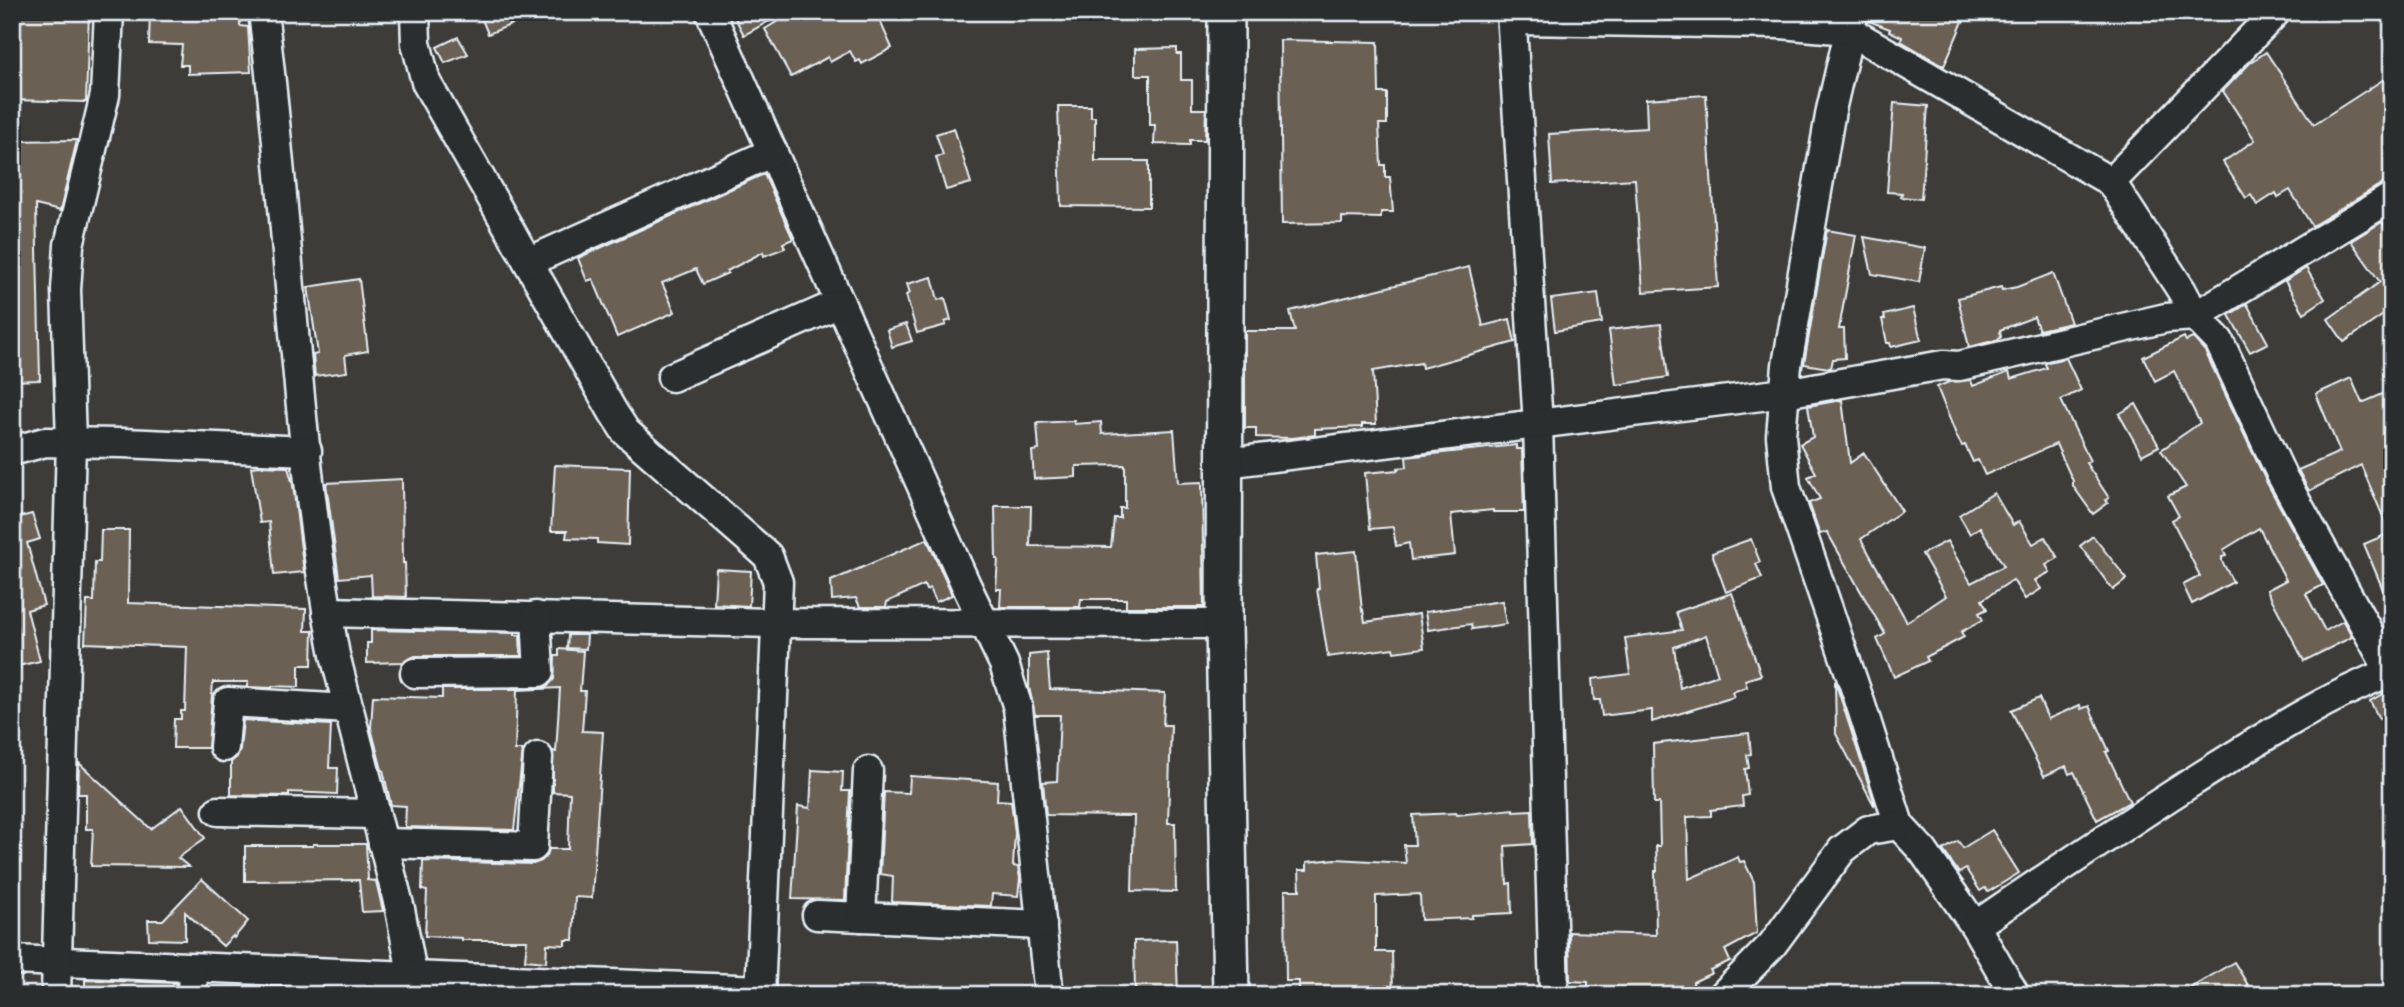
<svg xmlns="http://www.w3.org/2000/svg" width="2404" height="1007" viewBox="0 0 2404 1007" font-family="'Playpen Sans',sans-serif">
  <style>
    .building { fill: #6b6052; stroke: #e8f1f8; stroke-width: 2; fill-rule: evenodd }
    .lines { fill: none; stroke-linecap: round; stroke-linejoin: round }
    .minor-casing { stroke: #e8f1f8; stroke-width: 33 }
    .tertiary-casing { stroke: #e8f1f8; stroke-width: 40 }
    .minor { stroke: #2a2d2e; stroke-width: 28 }
    .tertiary { stroke: #2a2d2e; stroke-width: 35 }
  </style>
  <rect width="100%" height="100%" fill="#3e3c39"/>
  <filter id="ink" filterUnits="userSpaceOnUse"><feTurbulence type="fractalNoise" baseFrequency=".0143" numOctaves="2"/><feDisplacementMap in="SourceGraphic" scale="14" xChannelSelector="R" yChannelSelector="G"/><feConvolveMatrix kernelMatrix="1 2 1 2 8 2 1 2 1" color-interpolation-filters="sRGB"/></filter>
  <g filter="url(#ink)">
    <g class="building">
      <polygon points="12,12 89,12 86,102 12,100"/>
      <polygon points="150,12 241,12 240,26 248,27 251,72 188,74 188,65 180,65 182,45 149,44"/>
      <polygon points="479,12 539,12 540,13 488,34"/>
      <polygon points="732,12 785,12 744,35"/>
      <polygon points="793,12 876,12 892,48 862,64 860,60 856,62 850,51 830,62 828,57 791,77 765,29"/>
      <polygon points="1869,12 1967,12 1944,66 1901,41 1902,37 1889,31 1890,29 1869,21"/>
      <polygon points="458,37 468,54 445,63 437,47"/>
      <polygon points="1280,40 1378,42 1379,93 1387,93 1387,124 1379,124 1381,165 1385,165 1385,177 1390,177 1393,212 1381,212 1381,218 1342,217 1342,223 1282,224"/>
      <polygon points="1177,48 1177,54 1181,54 1181,80 1192,80 1192,109 1206,109 1205,140 1190,140 1190,145 1154,144 1155,125 1150,125 1150,75 1135,75 1135,49"/>
      <polygon points="2266,52 2314,124 2392,74 2392,180 2383,183 2312,226 2290,190 2278,197 2276,193 2257,205 2251,195 2246,198 2223,162 2255,140 2223,91 2250,63"/>
      <polygon points="1706,95 1718,287 1643,292 1635,179 1552,184 1549,134 1647,128 1646,99"/>
      <polygon points="1894,103 1928,106 1921,199 1901,197 1902,193 1887,192"/>
      <polygon points="1058,106 1091,106 1091,117 1095,117 1095,161 1149,161 1149,207 1061,206"/>
      <polygon points="954,128 971,183 946,190 936,157 943,155 936,134"/>
      <polygon points="77,140 60,211 36,205 40,380 12,381 12,141"/>
      <polygon points="764,174 793,239 783,243 785,248 764,256 763,252 727,271 728,273 703,284 696,269 662,283 675,312 617,337 593,279 587,281 578,258"/>
      <polygon points="2382,222 2392,237 2392,309 2344,342 2328,319 2380,282 2351,241"/>
      <polygon points="1827,230 1856,235 1839,329 1844,329 1845,358 1833,359 1831,368 1829,368 1804,364"/>
      <polygon points="1864,237 1925,248 1919,282 1872,274"/>
      <polygon points="1469,267 1483,326 1510,319 1515,342 1422,368 1421,363 1373,371 1376,424 1362,424 1362,427 1315,429 1315,435 1293,438 1256,437 1256,428 1245,428 1245,331 1295,331 1290,311"/>
      <polygon points="2306,268 2325,299 2304,313 2285,281"/>
      <polygon points="2053,273 2071,323 2039,330 2034,317 2000,330 2001,337 1997,340 1969,347 1958,298 2001,287 2002,290 2017,287"/>
      <polygon points="932,277 938,300 945,298 951,320 945,322 946,325 917,333 906,295 910,293 907,284"/>
      <polygon points="359,279 368,351 345,355 347,372 315,376 313,355 318,354 308,287"/>
      <polygon points="1598,293 1602,323 1555,331 1551,299"/>
      <polygon points="2247,304 2268,343 2250,352 2229,315"/>
      <polygon points="1913,308 1921,340 1891,347 1890,343 1887,343 1882,319 1885,319 1884,315"/>
      <polygon points="906,324 912,341 892,347 887,330"/>
      <polygon points="1661,324 1668,377 1616,385 1609,330"/>
      <polygon points="2184,337 2186,341 2193,338 2205,351 2267,483 2323,585 2306,594 2325,631 2343,621 2352,637 2304,661 2267,590 2286,580 2259,528 2223,550 2226,556 2222,557 2222,561 2233,582 2192,604 2183,585 2200,576 2172,520 2179,516 2168,496 2186,487 2161,450 2200,423 2174,371 2155,381 2143,357"/>
      <polygon points="2066,358 2081,390 2061,400 2090,461 2086,463 2109,498 2106,500 2108,503 2093,514 2073,486 2073,481 2056,444 1985,475 1978,460 1973,462 1965,445 1962,446 1957,437 1937,387 1949,382 1971,380 1973,386 2009,372 2011,379 2047,368 2045,364 2048,362"/>
      <polygon points="2351,378 2362,403 2392,390 2391,609 2364,544 2390,533 2361,465 2309,491 2298,470 2340,452 2316,394"/>
      <polygon points="1842,400 1850,463 1864,453 1902,511 1861,539 1907,622 1946,596 1922,554 1947,541 1971,583 2004,566 1980,527 1970,534 1959,515 1994,493 2013,525 2019,521 2033,544 2045,537 2058,558 2046,565 2050,572 2035,580 2041,589 2025,599 2013,580 1982,600 1987,609 1979,613 1983,620 1961,632 1964,637 1926,657 1928,661 1894,677 1877,639 1885,634 1827,532 1820,534 1809,503 1820,499 1808,477 1816,473 1800,444 1813,437 1808,406"/>
      <polygon points="2136,404 2159,446 2142,455 2119,414"/>
      <polygon points="1074,421 1074,424 1101,422 1102,434 1174,430 1178,483 1202,482 1204,607 1126,607 1126,599 1081,599 1080,607 1000,607 1001,589 996,589 998,559 996,559 995,506 1031,506 1030,546 1111,547 1114,518 1120,518 1120,508 1125,508 1125,465 1076,466 1076,477 1034,479 1032,451 1039,450 1037,423"/>
      <polygon points="1516,445 1516,449 1522,449 1524,512 1493,512 1493,510 1451,514 1455,555 1411,560 1409,543 1396,546 1393,527 1370,529 1365,473 1398,470 1398,468 1407,467 1406,457"/>
      <polygon points="555,465 630,468 628,545 597,543 597,539 566,538 567,531 551,531"/>
      <polygon points="259,466 288,467 293,485 304,572 274,575 269,522 260,523 251,467"/>
      <polygon points="402,479 403,563 405,563 406,597 372,596 371,575 339,578 326,483"/>
      <polygon points="18,510 20,517 32,514 40,539 27,543 44,605 27,610 40,661 18,666 12,642 12,511"/>
      <polygon points="101,530 129,530 128,603 306,609 305,631 313,631 312,665 299,665 299,687 272,686 272,688 248,687 248,682 213,682 208,748 173,748 174,719 181,719 181,711 185,711 187,647 85,643 87,601 94,601 95,562 100,562"/>
      <polygon points="2093,536 2127,579 2113,590 2080,546"/>
      <polygon points="927,539 952,595 936,602 930,588 926,590 924,585 887,602 886,607 860,607 856,598 832,600 831,581"/>
      <polygon points="1751,539 1760,562 1756,564 1762,578 1726,592 1712,553"/>
      <polygon points="1356,551 1362,611 1363,610 1365,622 1419,614 1424,648 1394,652 1393,648 1328,657 1317,589 1319,589 1316,555"/>
      <polygon points="716,569 751,571 749,606 714,604"/>
      <path d="M1732,593L1761,675L1745,680L1747,687L1732,692L1734,697L1652,722V710L1602,716L1600,700H1594L1592,679L1630,674L1625,638L1682,630L1676,612ZM1706,635L1718,675L1680,688L1674,647Z"/>
      <polygon points="1502,601 1506,624 1472,629 1471,624 1428,630 1425,612"/>
      <polygon points="371,630 515,633 515,635 520,635 521,656 415,656 403,662 367,663 367,643 371,643"/>
      <polygon points="568,635 587,635 586,649 567,648"/>
      <polygon points="559,649 583,651 580,691 585,691 582,731 603,732 592,898 575,897 573,940 565,940 565,945 547,944 546,962 525,960 527,940 462,940 462,938 425,936 427,891 422,890 423,861 533,864 541,861 547,856 549,849 568,849 570,793 553,792 553,751 556,752 560,688 517,690 515,750 523,750 514,830 405,827 406,806 391,805 383,770 382,770 371,728 373,696 442,698 442,689 540,689 548,686 554,679 555,656 559,656"/>
      <polygon points="1047,653 1050,689 1165,693 1163,725 1171,725 1168,823 1175,823 1176,892 1132,891 1134,816 1046,815 1043,782 1057,781 1060,715 1035,715 1029,687 1029,655"/>
      <polygon points="1835,681 1875,804 1874,805 1836,734"/>
      <polygon points="2388,691 2392,692 2392,712 2379,719 2370,701"/>
      <polygon points="2039,698 2048,719 2080,705 2081,709 2089,706 2109,751 2106,752 2130,802 2097,820 2074,772 2069,774 2066,766 2044,776 2011,710"/>
      <polygon points="243,720 331,725 329,768 338,768 337,794 289,792 289,796 231,795 231,762 237,757 240,749"/>
      <polygon points="1749,733 1751,754 1747,755 1749,768 1745,769 1748,795 1742,796 1743,806 1711,810 1711,816 1687,817 1689,879 1738,857 1740,862 1744,861 1754,882 1757,933 1725,950 1730,961 1710,970 1712,973 1693,982 1693,995 1588,995 1588,982 1570,981 1569,932 1656,935 1655,871 1657,871 1656,846 1660,846 1659,803 1654,803 1653,744"/>
      <polygon points="79,763 151,829 182,806 205,838 178,858 189,867 91,866 93,829 86,829 86,794 78,794"/>
      <polygon points="812,770 843,772 842,791 850,791 845,900 792,899 798,806 810,808"/>
      <polygon points="910,776 998,782 997,800 1011,801 1015,833 1013,866 1018,867 1020,878 1018,896 992,894 991,906 892,902 893,876 880,874 884,792 909,793"/>
      <polygon points="1513,809 1513,811 1532,810 1533,844 1505,846 1507,884 1511,883 1512,913 1472,915 1472,918 1421,920 1420,894 1376,896 1376,952 1392,952 1393,995 1299,995 1299,981 1286,981 1285,890 1300,890 1299,870 1307,870 1307,862 1336,859 1406,863 1404,845 1415,845 1413,815 1456,813 1457,815"/>
      <polygon points="1992,830 2019,873 1988,892 1985,888 1980,891 1966,869 1959,873 1943,850 1958,841 1963,848"/>
      <polygon points="313,844 366,844 368,880 366,880 376,881 383,911 362,912 359,880 245,881 245,846 313,846"/>
      <polygon points="202,879 248,921 234,938 233,936 223,946 185,912 185,940 149,939 148,920 163,920"/>
      <polygon points="1176,940 1178,995 1135,994 1134,941"/>
      <polygon points="2234,962 2254,995 2179,995"/>
      <polygon points="85,980 176,983 175,995 85,995"/>
    </g>
    <g class="lines">
      <g class="minor-casing">
        <g id="minor">
          <path d="M263,12C290,226 295,443 335,655L400,909L416,995"/>
          <polyline points="415,12 416,43 426,82 613,412 626,432 768,556 778,582 760,995"/>
          <polyline points="710,12 966,585 1004,664 1018,708 1049,995"/>
          <polyline points="1511,12 1538,424 1554,995"/>
          <polyline points="1853,15 1831,110 1787,365 1781,436 1786,487 1859,699 1899,825 1923,851 1975,926 2015,995"/>
          <polyline points="1512,20 1781,24 1848,30 2111,182 2182,291 2195,316 2219,341 2282,476 2392,675"/>
          <polyline points="2111,182 2276,12"/>
          <polyline points="528,262 773,152"/>
          <polyline points="672,377 840,303"/>
          <polyline points="12,451 45,442 123,443 307,451"/>
          <polyline points="1226,463 1785,393 1943,365 1959,366 2166,318 2195,316 2392,197"/>
          <polyline points="327,612 776,623 1224,624"/>
          <polyline points="415,673 539,672 536,616"/>
          <polyline points="224,747 228,702 349,709"/>
          <polyline points="218,811 375,814"/>
          <polyline points="383,843 533,847 538,757"/>
          <polyline points="817,915 1042,925"/>
          <polyline points="861,917 868,771"/>
          <path d="M1975,926C2047,877 2119,829 2192,782C2256,742 2321,699 2392,671"/>
          <polyline points="12,960 761,990"/>
          <polyline points="56,995 71,442 66,290 69,245 105,95 109,12"/>
          <polyline points="192,995 193,968"/>
          <polyline points="1723,995 1772,945 1842,850 1868,830 1899,825"/>
        </g>
      </g>
      <g class="tertiary-casing">
        <polyline id="tertiary" points="1226,12 1224,624 1231,995"/>
      </g>
      <use href="#minor" class="minor"/>
      <use href="#tertiary" class="tertiary"/>
    </g>
  </g>
  <rect width="2404" height="1007" fill="none" stroke="#2a2d2e" stroke-width="42"/>
  <rect x="21" y="21" width="2362" height="965" fill="none" stroke="#e8f1f8" stroke-width="2.5" filter="url(#ink)"/>
</svg>
